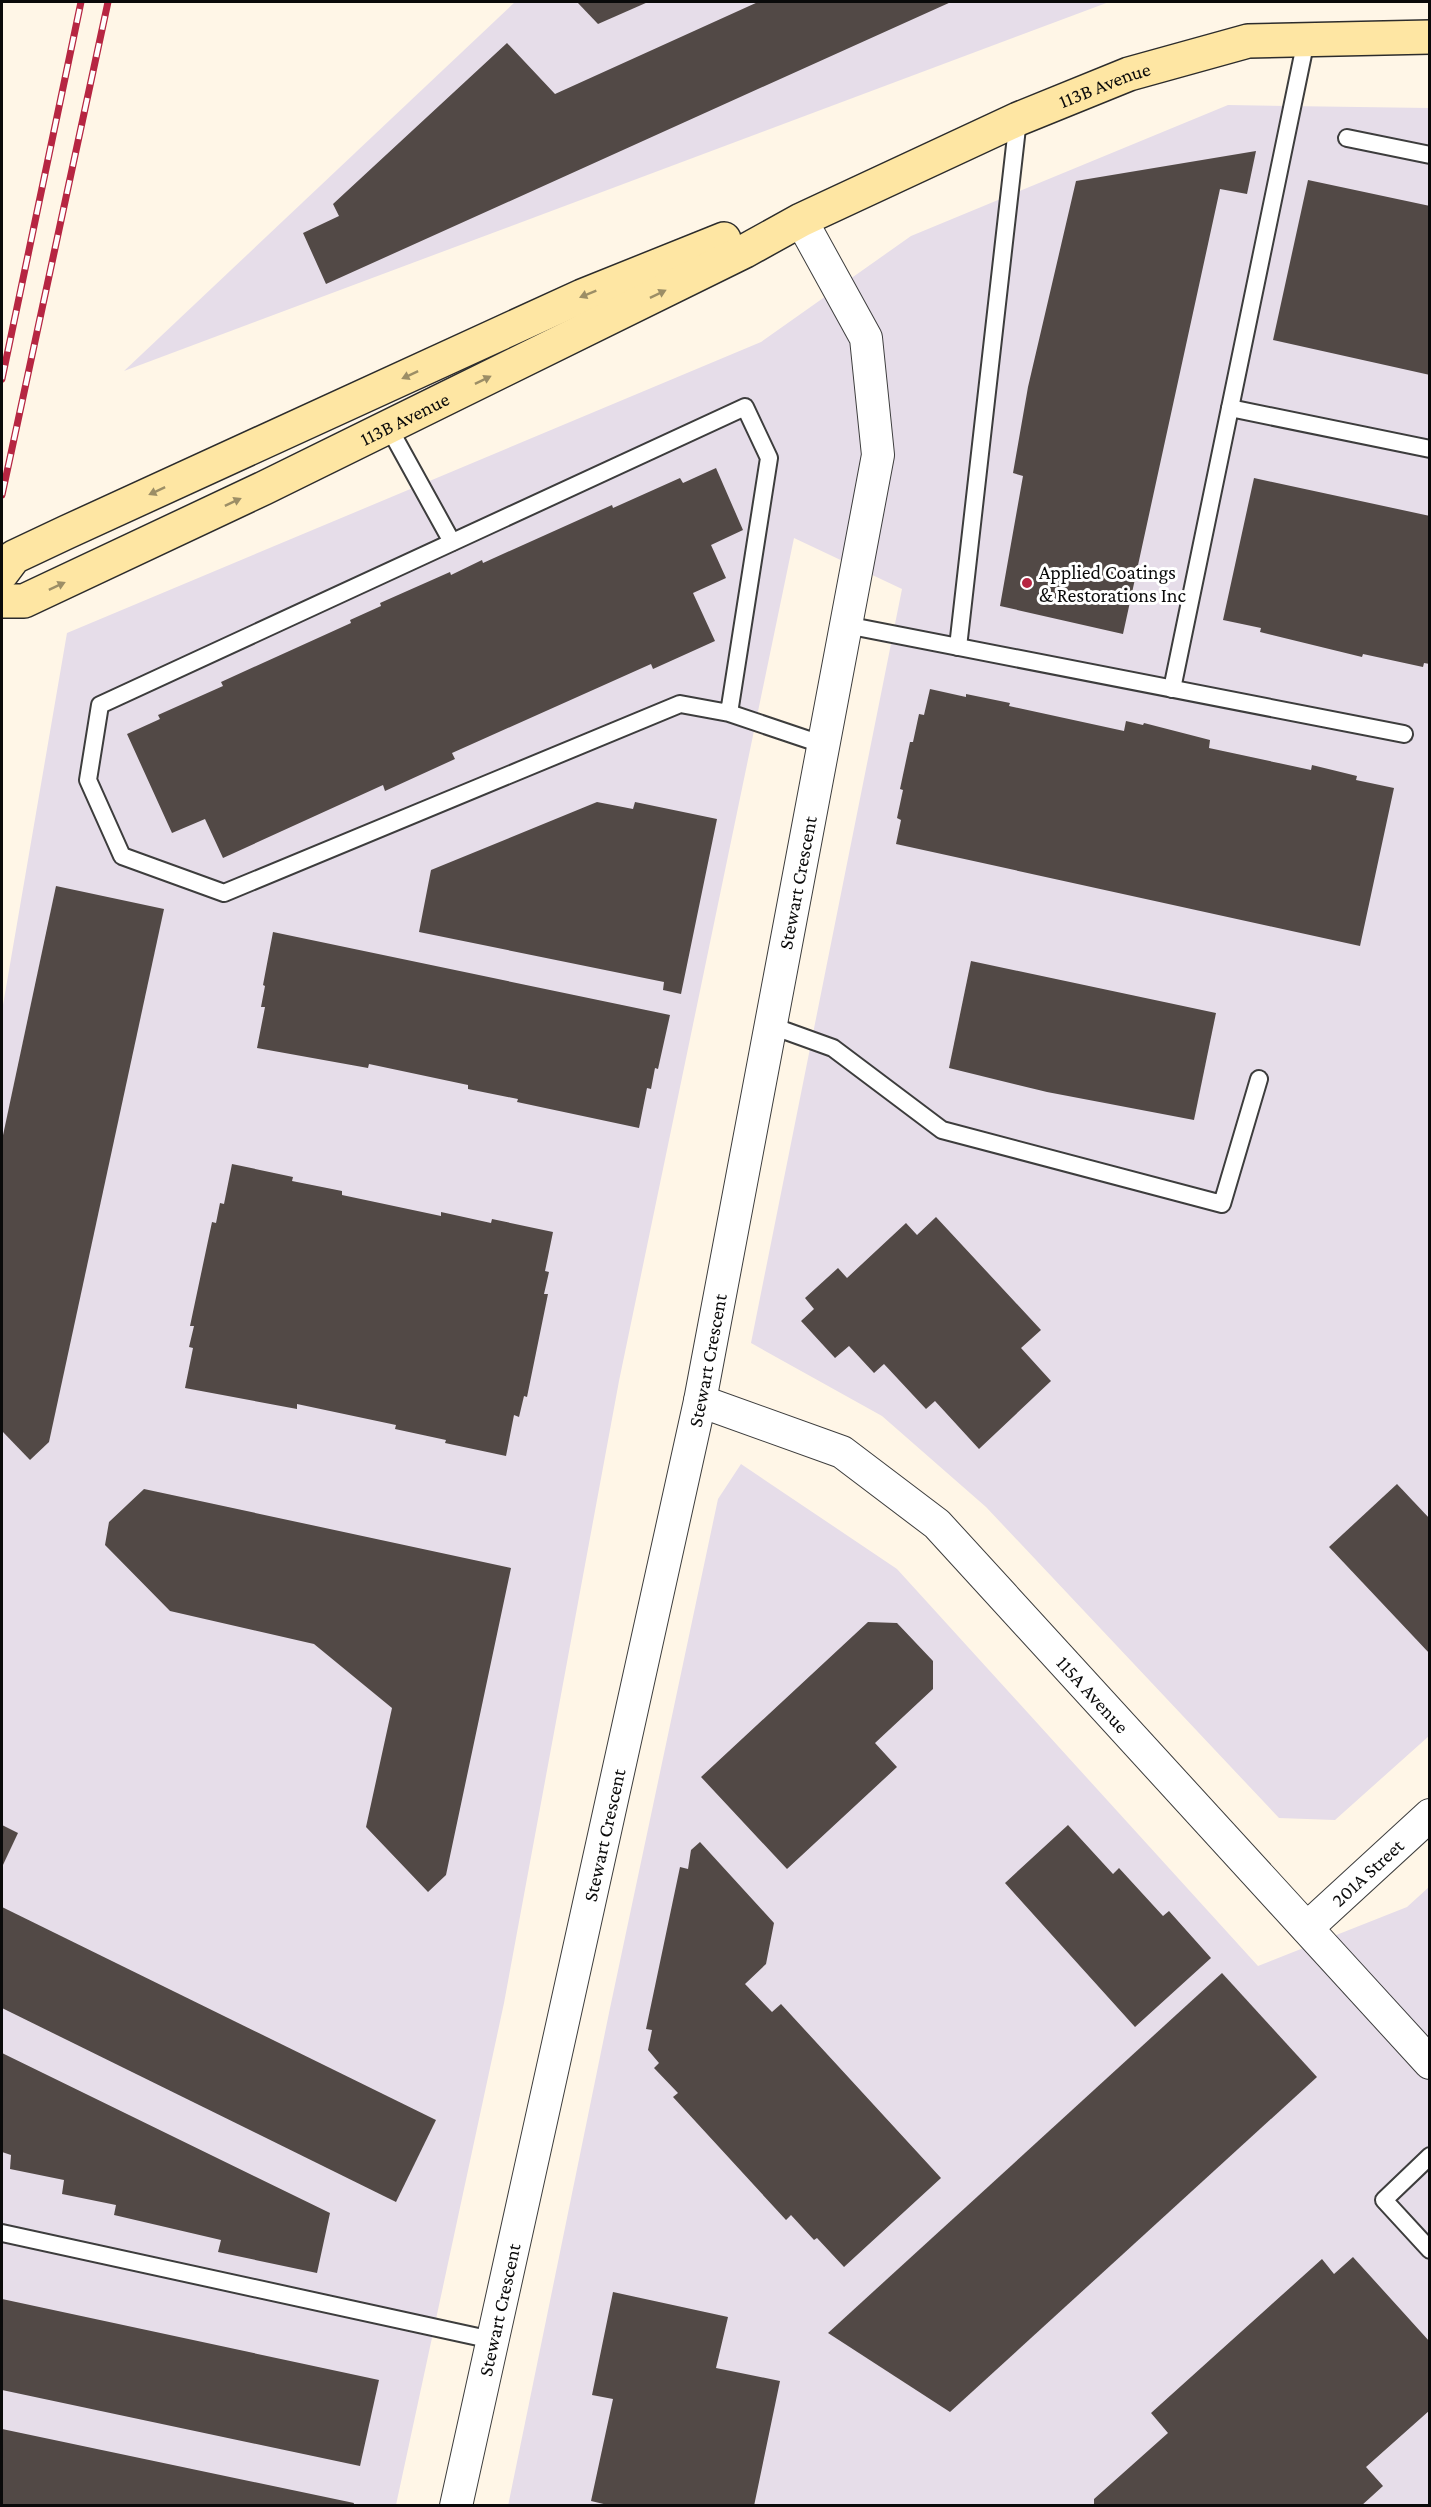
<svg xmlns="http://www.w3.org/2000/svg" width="1431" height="2507" viewBox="0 0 1431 2507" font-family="'Crimson Pro',serif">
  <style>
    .industrial { fill: #e6dde9 }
    .building { fill: #524946 }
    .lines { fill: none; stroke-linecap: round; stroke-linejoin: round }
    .lane-casing { stroke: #3d3d3d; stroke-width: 20 }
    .street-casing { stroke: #3d3d3d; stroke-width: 34 }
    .secondary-casing { stroke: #2c2c2c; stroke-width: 36 }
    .lane { stroke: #fff; stroke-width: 16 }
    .street { stroke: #fff; stroke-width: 32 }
    .secondary { stroke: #fee6a3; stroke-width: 33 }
    .rail-casing { stroke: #b62642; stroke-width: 7 }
    .rail { stroke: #fff; stroke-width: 4.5; stroke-dasharray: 14; stroke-linecap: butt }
    .oneway { fill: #9c8e66 }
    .poi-dot { fill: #b62642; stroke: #fff; stroke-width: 2 }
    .labels { text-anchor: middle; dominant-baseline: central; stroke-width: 6; stroke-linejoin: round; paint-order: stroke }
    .street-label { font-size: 20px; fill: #0a0a0a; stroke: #fff }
    .poi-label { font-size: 20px; fill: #0a0a0a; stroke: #fff; text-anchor: start }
  </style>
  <rect width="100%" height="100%" fill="#fff6e7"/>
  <g class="industrial">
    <polygon points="515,2 1109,2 124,371"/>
    <polygon points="1228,105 1429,108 1429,1736 1335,1820 1279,1818 986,1507 882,1416 751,1343 902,589 794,538 619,1381 504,2003 396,2505 2,2506 2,1011 67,633 761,342 911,236"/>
    <polygon points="741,1464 897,1569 1258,1966 1407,1907 1429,1887 1429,2505 508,2506 609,2013 718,1499"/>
  </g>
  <g class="building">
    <polygon points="577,2 648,2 598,24"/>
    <polygon points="758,2 951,2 326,284 303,233 339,216 333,204 507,43 555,94"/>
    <polygon points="1256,151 1247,194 1220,189 1123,634 1000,606 1023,476 1013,473 1028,387 1076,181"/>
    <polygon points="1308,180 1430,206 1430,375 1273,340"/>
    <polygon points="716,468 743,530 711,545 726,578 693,593 715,641 653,669 651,664 452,753 455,759 385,791 383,785 223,858 205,819 172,833 127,734 160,719 158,715 223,686 221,682 351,623 350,620 381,606 380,603 450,572 451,575 482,560 483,563 612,505 613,508 680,478 683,483"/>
    <polygon points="1254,478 1430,516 1430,664 1424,663 1423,667 1363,654 1362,657 1260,632 1261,628 1223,620"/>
    <polygon points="930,689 966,697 966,694 1010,703 1009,706 1124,731 1126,721 1143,725 1144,723 1210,740 1209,748 1311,770 1312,765 1357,776 1356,780 1394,788 1360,946 896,844 901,820 897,818 903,790 900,789 910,742 913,742 919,714 924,715"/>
    <polygon points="597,802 633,809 635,802 717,819 681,994 663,990 664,982 419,932 431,870"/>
    <polygon points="56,886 164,909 49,1442 30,1460 2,1431 2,1140"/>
    <polygon points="273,932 670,1015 658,1069 655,1068 651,1089 647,1088 639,1128 517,1102 518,1099 468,1089 468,1085 369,1064 368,1068 257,1048 265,1007 261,1007 265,986 263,985"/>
    <polygon points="971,961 1216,1013 1194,1120 1047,1092 949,1068"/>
    <polygon points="232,1164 293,1177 292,1181 342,1191 342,1195 441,1216 441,1212 491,1223 492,1219 553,1232 545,1271 549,1272 544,1294 548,1294 527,1397 524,1396 519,1417 514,1415 506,1456 445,1443 446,1440 395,1429 396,1425 297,1404 297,1409 185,1388 193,1348 189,1347 194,1326 190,1326 212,1222 216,1223 220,1203 224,1204"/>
    <polygon points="936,1217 1041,1330 1021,1348 1051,1381 979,1449 935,1401 926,1409 884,1364 874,1373 849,1346 835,1358 801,1321 814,1309 805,1298 838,1268 847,1278 906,1223 917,1235"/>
    <polygon points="1397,1484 1430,1519 1430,1654 1329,1547"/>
    <polygon points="144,1489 511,1568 446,1875 428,1892 366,1827 392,1708 314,1644 170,1611 105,1545 109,1522"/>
    <polygon points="868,1622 897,1623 933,1661 933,1689 875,1743 897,1767 787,1869 701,1777"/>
    <polygon points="2,1825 18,1833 2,1867"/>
    <polygon points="1068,1825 1113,1874 1119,1868 1163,1916 1169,1911 1211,1958 1135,2027 1005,1883"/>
    <polygon points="700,1842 774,1923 766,1964 745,1984 772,2012 781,2004 941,2178 844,2267 817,2238 814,2240 791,2215 786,2220 673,2097 678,2093 654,2068 659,2063 648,2050 652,2030 646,2029 680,1867 688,1869 691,1850"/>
    <polygon points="2,1907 436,2120 396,2202 2,2008"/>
    <polygon points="1222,1973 1317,2077 950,2412 828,2333"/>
    <polygon points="2,2053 330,2213 317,2273 218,2252 221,2240 114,2215 116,2205 62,2194 64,2180 10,2169 11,2155 2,2152"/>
    <polygon points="1353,2257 1430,2342 1430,2410 1366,2467 1383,2486 1361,2506 1094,2506 1094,2499 1168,2433 1151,2413 1322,2259 1334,2274"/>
    <polygon points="613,2292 728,2317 716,2368 780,2381 754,2506 612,2506 591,2501 613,2399 592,2395"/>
    <polygon points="2,2299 379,2380 360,2466 2,2390"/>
    <polygon points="2,2429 354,2503 353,2506 2,2506"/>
  </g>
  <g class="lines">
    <g class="lane-casing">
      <g id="lane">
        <polyline points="1347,138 1430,155"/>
        <polyline points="1230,408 1430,449"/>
        <polyline points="388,426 452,542"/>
        <polyline points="846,625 1404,734"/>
        <polyline points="958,647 1018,119"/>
        <polyline points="1172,689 1306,40"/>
        <polyline points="729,713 769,458 745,407 100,705 88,780 122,856 224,893 680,704 729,713 824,745"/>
        <polyline points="772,1026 833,1048 942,1130 1222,1204 1259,1079"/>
        <polyline points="1430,2156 1384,2200 1430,2250"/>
        <polyline points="2,2233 492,2340"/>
      </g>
    </g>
    <g class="street-casing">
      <g id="street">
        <path id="s1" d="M700,1401L842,1452L937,1524L1430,2063"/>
        <path id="s2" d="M1307,1928L1430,1815"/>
        <path id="s3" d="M456,2506L700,1401L878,455L866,338L801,220"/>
      </g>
    </g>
    <g class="secondary-casing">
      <g id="secondary">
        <polyline points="2,573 14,557 67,532 582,296 724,239"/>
        <path id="s4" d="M2,601H24L264,488L745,251L801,220L1018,119L1129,74L1248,41L1430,37"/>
      </g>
    </g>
    <use href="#lane" class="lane"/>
    <use href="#street" class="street"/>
    <use href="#secondary" class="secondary"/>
    <g class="rail-casing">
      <g id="rail">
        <polyline points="2,379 81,2"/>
        <polyline points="2,495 108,2"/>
      </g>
    </g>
    <use href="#rail" class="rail"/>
  </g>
  <defs><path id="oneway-solid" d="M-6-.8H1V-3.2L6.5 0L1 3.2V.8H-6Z" transform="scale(1.5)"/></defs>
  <g class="oneway">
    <use href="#oneway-solid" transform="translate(588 294) rotate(158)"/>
    <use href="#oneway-solid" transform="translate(658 294) rotate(-26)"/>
    <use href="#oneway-solid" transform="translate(410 375) rotate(155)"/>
    <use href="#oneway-solid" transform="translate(483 380) rotate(-26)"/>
    <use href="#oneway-solid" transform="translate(157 491) rotate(155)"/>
    <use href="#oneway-solid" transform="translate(233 502) rotate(-25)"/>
    <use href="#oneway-solid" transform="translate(57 586) rotate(-25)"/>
  </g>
  <circle class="poi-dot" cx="1027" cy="583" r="6"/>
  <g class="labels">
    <g class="street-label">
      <text stroke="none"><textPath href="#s4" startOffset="1220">113B Avenue</textPath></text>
      <text stroke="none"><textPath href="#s4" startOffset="444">113B Avenue</textPath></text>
      <text stroke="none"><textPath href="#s3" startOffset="1659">Stewart Crescent</textPath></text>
      <text stroke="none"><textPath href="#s3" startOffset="1173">Stewart Crescent</textPath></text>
      <text stroke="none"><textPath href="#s1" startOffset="501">115A Avenue</textPath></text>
      <text stroke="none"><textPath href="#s3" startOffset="687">Stewart Crescent</textPath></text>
      <text stroke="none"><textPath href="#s2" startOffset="82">201A Street</textPath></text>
      <text stroke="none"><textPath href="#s3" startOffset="201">Stewart Crescent</textPath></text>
    </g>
    <g class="poi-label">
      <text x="1039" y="572">Applied Coatings<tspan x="1039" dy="23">&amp; Restorations Inc</tspan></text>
    </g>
  </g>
  <rect width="1431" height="2507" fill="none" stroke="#0a0a0a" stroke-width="6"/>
</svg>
